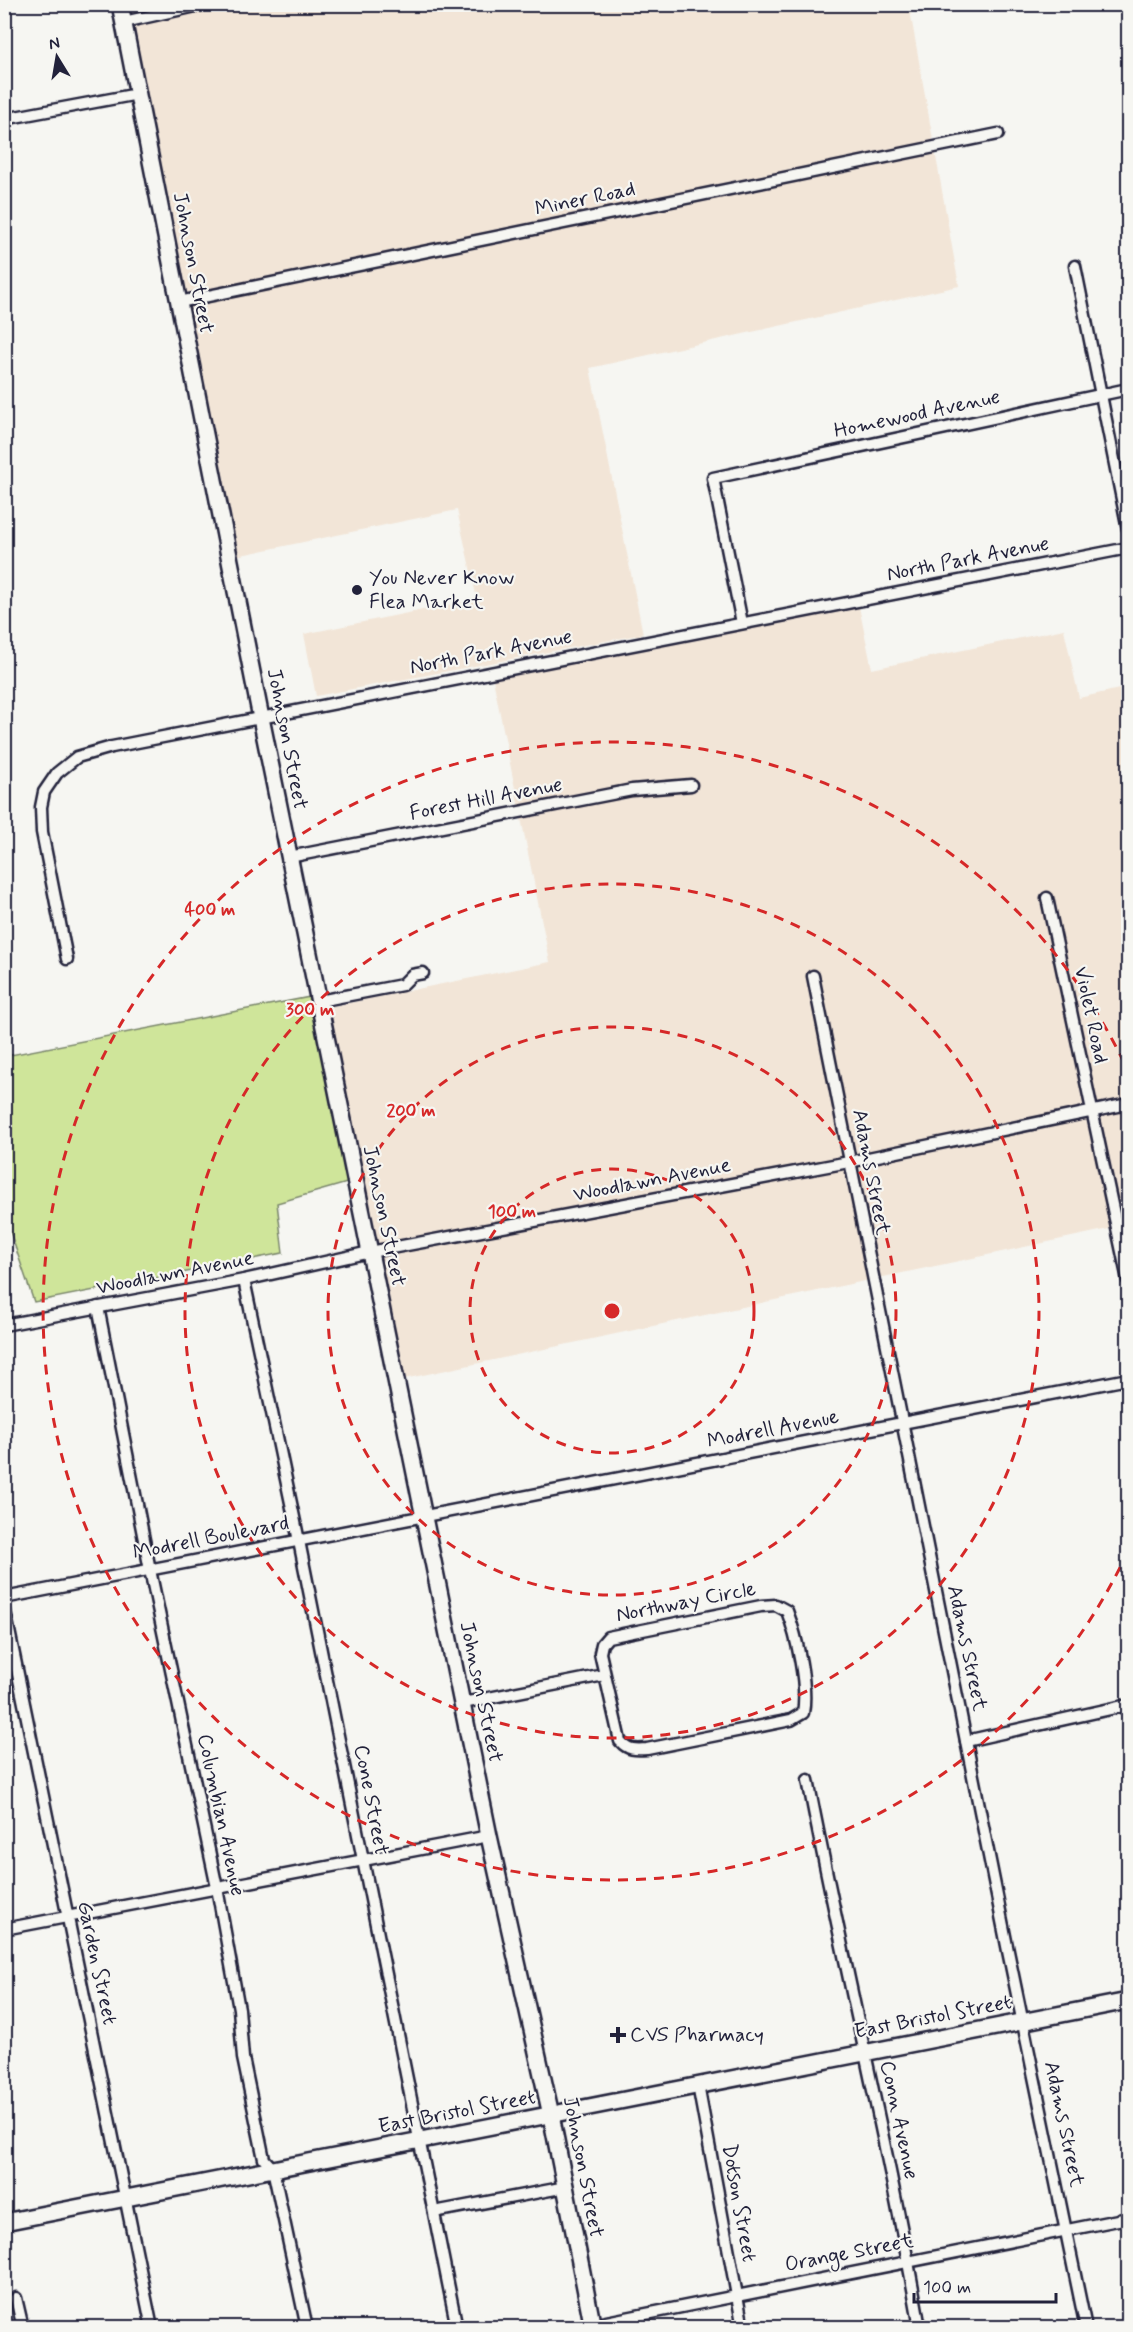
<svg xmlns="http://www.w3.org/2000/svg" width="1133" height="2332" viewBox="0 0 1133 2332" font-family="Mynerve,sans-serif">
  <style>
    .built { fill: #f2e5d7 }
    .green { fill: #cfe59a; stroke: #78846a; stroke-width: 1.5 }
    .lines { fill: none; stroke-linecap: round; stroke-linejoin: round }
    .stream { stroke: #678cab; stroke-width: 3 }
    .street-casing { stroke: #22223b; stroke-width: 15 }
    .secondary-casing { stroke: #22223b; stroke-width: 20 }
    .street { stroke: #f6f6f2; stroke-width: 10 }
    .secondary { stroke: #f6f6f2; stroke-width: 15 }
    .ring { fill: none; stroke: #d62828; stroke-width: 3; stroke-dasharray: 10 8 }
    .poi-dot { fill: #22223b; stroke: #f6f6f2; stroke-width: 2 }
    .labels { text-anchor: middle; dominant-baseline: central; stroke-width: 4.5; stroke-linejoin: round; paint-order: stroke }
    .street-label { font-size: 21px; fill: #22223b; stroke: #f6f6f2 }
    .poi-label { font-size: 21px; fill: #22223b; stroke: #f6f6f2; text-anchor: start }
    .centre { fill: #d62828; stroke: #f6f6f2; stroke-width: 3 }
    .ring-label { font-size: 18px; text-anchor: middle; font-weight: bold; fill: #d62828; stroke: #f6f6f2; stroke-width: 4.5; stroke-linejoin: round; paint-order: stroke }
  </style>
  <rect width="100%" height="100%" fill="#f6f6f2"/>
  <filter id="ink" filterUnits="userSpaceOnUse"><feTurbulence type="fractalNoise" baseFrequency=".0167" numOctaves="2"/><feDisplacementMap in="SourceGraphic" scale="12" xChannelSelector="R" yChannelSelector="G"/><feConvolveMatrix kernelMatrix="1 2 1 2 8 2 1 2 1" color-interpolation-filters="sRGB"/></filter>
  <g filter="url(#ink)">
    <g class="built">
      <polygon points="127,5 909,5 959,286 590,368 643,634 316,696 304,634 477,599 457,510 236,556"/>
      <polygon points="859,607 872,669 1064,629 1079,698 1128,687 1128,1225 404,1379 329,1007 550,962 493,679"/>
    </g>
    <polygon class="green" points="310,997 347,1183 277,1203 283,1253 34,1302 5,1217 5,1056"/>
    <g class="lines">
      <polyline class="stream" points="1128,1586 1126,1629 1128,1638"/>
      <g class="street-casing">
        <g id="street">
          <polyline points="124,22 205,4"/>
          <polyline points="4,119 138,94"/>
          <polyline points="1075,266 1128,529"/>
          <polyline points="179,302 998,134"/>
          <polyline points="742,623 713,478 1128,389"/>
          <polyline points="289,857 632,790 691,785"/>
          <polyline points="1047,898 1128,1280"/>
          <polyline points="67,959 42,832 41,807 44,792 57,773 77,757 112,747 1128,548"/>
          <polyline points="813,976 1008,1951 1086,2328"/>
          <polyline points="319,1001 402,985 412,975 423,973"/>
          <polyline points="244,1280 299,1541 457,2328"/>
          <polyline points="98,1307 150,1570 217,1888 239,2009 243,2058 264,2159 273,2169 307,2328"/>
          <polyline points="4,1325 244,1280 370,1252 849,1162 1128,1104"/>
          <polyline points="4,1598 1128,1379"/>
          <path d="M776,1605L787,1611C797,1637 808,1686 803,1713L791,1720L647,1749C635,1750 628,1750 620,1741L600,1653L602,1644L608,1637L761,1606Z"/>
          <polyline points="4,1606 152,2328"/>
          <polyline points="463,1703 604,1675"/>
          <polyline points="966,1741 1128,1705"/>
          <path d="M808,1780C843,1963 888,2144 920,2328"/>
          <polyline points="4,1929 489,1836"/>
          <polyline points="698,2085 743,2328"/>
          <polyline points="434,2212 566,2187"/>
          <polyline points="16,2298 23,2328"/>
          <polyline points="576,2328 1128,2218"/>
          <polyline points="1128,2328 1128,2327"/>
        </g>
      </g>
      <g class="secondary-casing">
        <g id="secondary">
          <polyline points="120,4 261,718 489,1836 551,2115 593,2328"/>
          <polyline points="4,2222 1128,2001"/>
        </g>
      </g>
      <use href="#street" class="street"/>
      <use href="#secondary" class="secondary"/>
    </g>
  </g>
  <g class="ring">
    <circle cx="612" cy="1311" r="142"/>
    <circle cx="612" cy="1311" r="284"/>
    <circle cx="612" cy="1311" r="427"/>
    <path d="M1128 1551A569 569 0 1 1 1128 1071"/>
  </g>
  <g class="poi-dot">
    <circle cx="357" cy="590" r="6"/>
    <path d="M615 2026h6v6h6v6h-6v6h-6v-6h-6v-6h6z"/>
  </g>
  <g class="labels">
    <g class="street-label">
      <text transform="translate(585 199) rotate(-12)">Miner Road</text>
      <text transform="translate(193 263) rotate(79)">Johnson Street</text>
      <text transform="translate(917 414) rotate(-12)">Homewood Avenue</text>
      <text transform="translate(968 559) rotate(-11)">North Park Avenue</text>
      <text transform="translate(491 652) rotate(-11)">North Park Avenue</text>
      <text transform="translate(287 739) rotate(79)">Johnson Street</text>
      <text transform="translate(486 799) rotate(-11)">Forest Hill Avenue</text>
      <text transform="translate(1091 1015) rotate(78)">Violet Road</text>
      <text transform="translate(871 1172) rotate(79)">Adams Street</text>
      <text transform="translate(652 1180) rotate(-11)">Woodlawn Avenue</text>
      <text transform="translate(384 1216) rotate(78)">Johnson Street</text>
      <text transform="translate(175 1273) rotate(-11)">Woodlawn Avenue</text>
      <text transform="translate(773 1429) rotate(-11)">Modrell Avenue</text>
      <text transform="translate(211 1538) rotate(-11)">Modrell Boulevard</text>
      <text transform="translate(686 1602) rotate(-11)">Northway Circle</text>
      <text transform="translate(967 1648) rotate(78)">Adams Street</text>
      <text transform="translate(481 1692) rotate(78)">Johnson Street</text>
      <text transform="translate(371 1800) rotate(79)">Cone Street</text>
      <text transform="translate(221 1815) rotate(78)">Columbian Avenue</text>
      <text transform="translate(97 1963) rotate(78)">Garden Street</text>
      <text transform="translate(933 2017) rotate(-11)">East Bristol Street</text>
      <text transform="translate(457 2112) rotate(-11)">East Bristol Street</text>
      <text transform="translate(899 2120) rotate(78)">Conn Avenue</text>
      <text transform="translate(1064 2124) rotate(78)">Adams Street</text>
      <text transform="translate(583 2167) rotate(79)">Johnson Street</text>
      <text transform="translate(739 2203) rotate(80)">Dotson Street</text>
      <text transform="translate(849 2253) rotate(-11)">Orange Street</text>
    </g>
    <g class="poi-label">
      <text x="369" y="578">You Never Know<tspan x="369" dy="24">Flea Market</tspan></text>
      <text x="630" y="2035">CVS Pharmacy</text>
    </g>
  </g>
  <circle cx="612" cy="1311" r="9" class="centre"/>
  <g class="ring-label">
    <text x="210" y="915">400 m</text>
    <text x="310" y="1015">300 m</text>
    <text x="411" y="1116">200 m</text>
    <text x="512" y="1217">100 m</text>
  </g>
  <rect width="1133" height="2332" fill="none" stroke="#f6f6f2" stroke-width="24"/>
  <rect x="12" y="12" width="1109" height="2308" fill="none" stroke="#22223b" stroke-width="2" filter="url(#ink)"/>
  <g transform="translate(57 57) rotate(349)" stroke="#f6f6f2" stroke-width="4.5" paint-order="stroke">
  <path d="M0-4.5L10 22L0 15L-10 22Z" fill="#22223b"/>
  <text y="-9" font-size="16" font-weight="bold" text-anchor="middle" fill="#22223b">N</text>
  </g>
  <path d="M914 2293v9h142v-9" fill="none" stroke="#22223b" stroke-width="3"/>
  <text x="923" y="2293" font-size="18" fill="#22223b" stroke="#f6f6f2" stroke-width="4.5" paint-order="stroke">100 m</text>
</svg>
